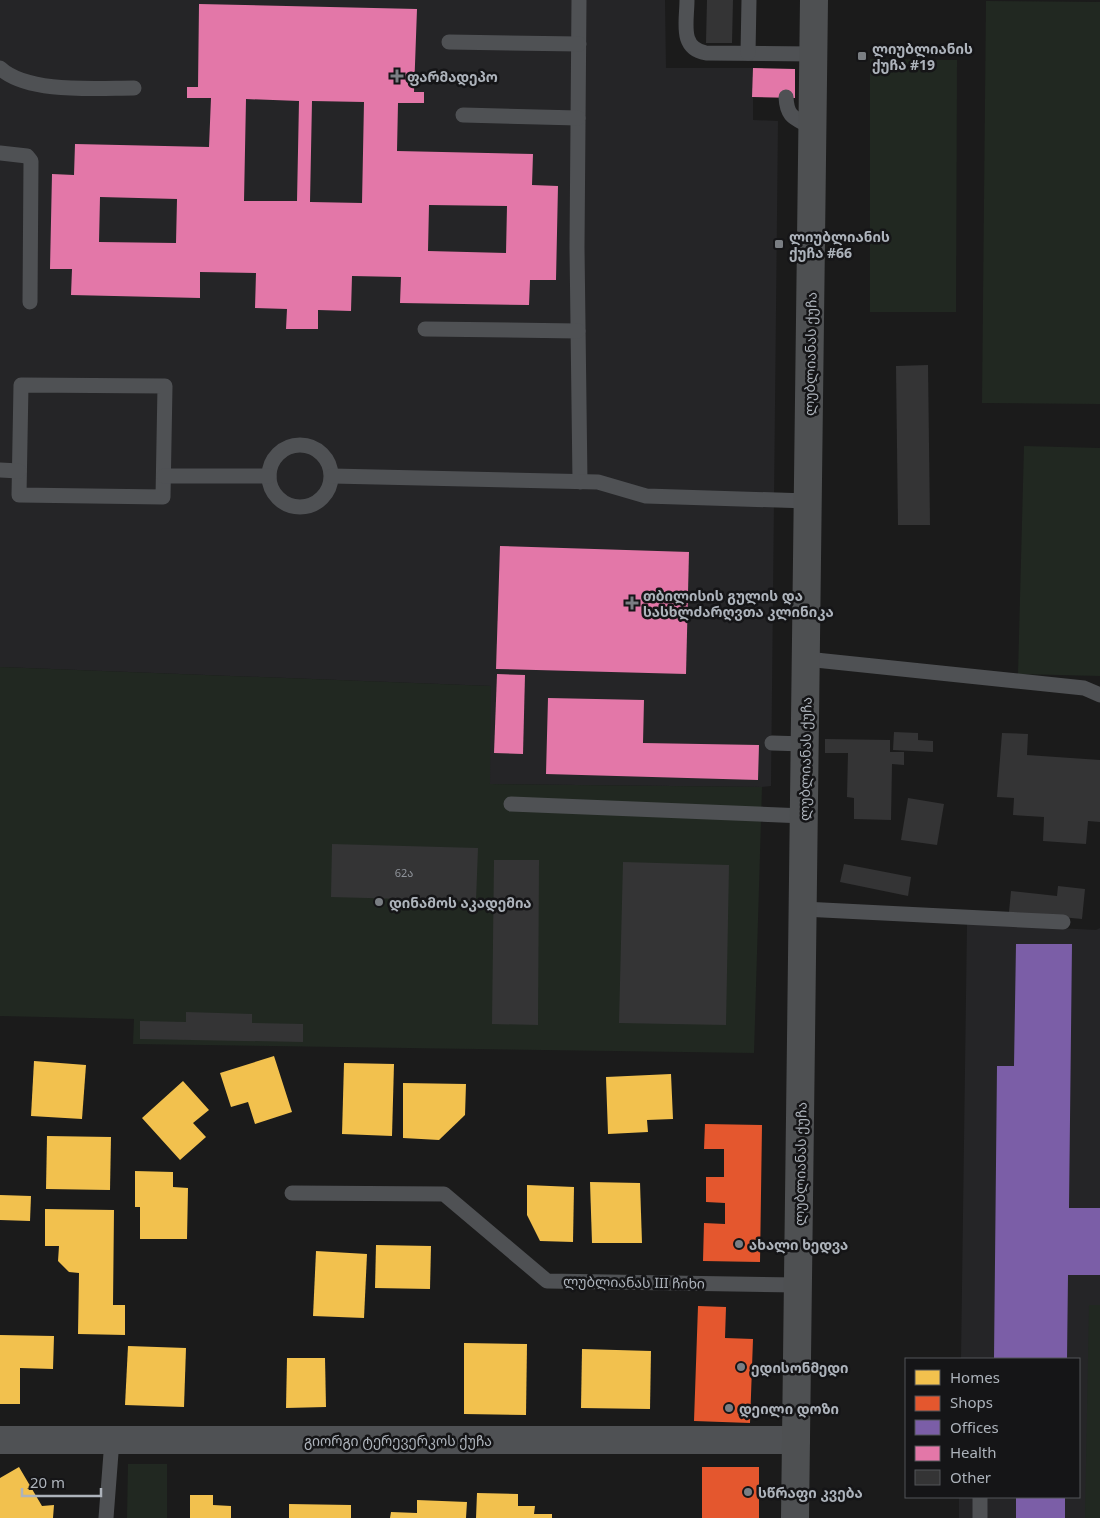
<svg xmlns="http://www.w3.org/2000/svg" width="1100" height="1518" viewBox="0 0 1100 1518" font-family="'Noto Sans','Noto Sans Georgian',sans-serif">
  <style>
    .built { fill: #252527 }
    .green { fill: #212821 }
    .homes { fill: #f2c14e }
    .shops { fill: #e4572e }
    .offices { fill: #7b5ea7 }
    .health { fill: #e377a8; fill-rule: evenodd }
    .building { fill: #343435 }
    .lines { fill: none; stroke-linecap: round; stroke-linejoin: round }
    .lane { stroke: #4f5154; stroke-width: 15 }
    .street { stroke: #4f5154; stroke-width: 28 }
    .secondary { stroke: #4e5052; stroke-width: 28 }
    .poi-dot { fill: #7a7e83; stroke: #151517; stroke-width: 2 }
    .labels { text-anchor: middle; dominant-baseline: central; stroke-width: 5; stroke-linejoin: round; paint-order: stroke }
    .number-label { font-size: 11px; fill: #8f939a }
    .poi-label { font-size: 14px; font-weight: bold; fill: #adb3bb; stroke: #151517; text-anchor: start }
    .street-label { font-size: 14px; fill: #adb3bb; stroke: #151517 }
  </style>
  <rect width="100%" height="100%" fill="#1b1b1b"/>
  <g class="built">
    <polygon points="0,0 665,0 666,68 753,68 753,120 778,121 771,786 762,787 490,784 490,686 0,667"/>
    <polygon points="967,923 1096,930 1100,928 1100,1518 959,1518 959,1497 1079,1497 1079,1359 961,1359"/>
  </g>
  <g class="green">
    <polygon points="986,1 1100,2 1100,404 982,403"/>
    <polygon points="870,59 957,60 956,312 870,312"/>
    <polygon points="1024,446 1100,448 1100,676 1018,674"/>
    <polygon points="0,667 491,686 490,784 762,787 754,1053 133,1044 134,1019 0,1016"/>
    <polygon points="1089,1305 1100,1305 1100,1518 1085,1518"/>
    <polygon points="128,1464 167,1464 167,1518 127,1518"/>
  </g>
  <g class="homes">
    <polygon points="274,1056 292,1112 255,1124 248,1102 231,1107 220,1073"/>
    <polygon points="34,1061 86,1065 82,1119 31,1116"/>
    <polygon points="344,1063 394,1064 392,1136 342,1134"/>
    <polygon points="671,1074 673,1119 647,1120 648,1132 608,1134 606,1077"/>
    <polygon points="183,1081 209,1110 193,1123 206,1137 180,1160 142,1118"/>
    <polygon points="403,1083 466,1084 465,1115 439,1140 403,1138"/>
    <polygon points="47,1136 111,1137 110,1190 46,1189"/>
    <polygon points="135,1171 173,1172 173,1187 188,1188 187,1239 140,1239 140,1207 135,1207"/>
    <polygon points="590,1182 640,1183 642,1243 592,1243"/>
    <polygon points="527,1185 574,1187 573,1242 540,1241 527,1215"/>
    <polygon points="0,1195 31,1196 30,1221 0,1220"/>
    <polygon points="45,1209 114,1210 113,1305 125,1305 125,1335 78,1334 79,1273 69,1272 58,1261 59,1246 45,1246"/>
    <polygon points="376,1245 431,1246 430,1289 375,1288"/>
    <polygon points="316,1251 367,1254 364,1318 313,1316"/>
    <polygon points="0,1335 54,1336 53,1369 20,1368 20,1404 0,1404"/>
    <polygon points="464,1343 527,1344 526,1415 464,1414"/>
    <polygon points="128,1346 186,1348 184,1407 125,1405"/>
    <polygon points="582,1349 651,1351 650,1409 581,1408"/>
    <polygon points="287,1358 325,1358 326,1407 286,1408"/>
    <polygon points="19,1467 42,1506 54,1505 53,1518 0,1518 0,1478"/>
    <polygon points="477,1493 518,1494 518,1506 535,1506 534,1514 552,1514 552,1518 476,1518"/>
    <polygon points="190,1495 213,1495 213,1505 231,1506 231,1518 190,1518"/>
    <polygon points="417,1500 467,1502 466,1518 390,1518 391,1512 417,1513"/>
    <polygon points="289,1504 351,1505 351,1518 289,1518"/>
  </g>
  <g class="shops">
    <polygon points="705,1124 762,1125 760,1262 703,1261 704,1223 725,1224 725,1203 706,1202 706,1177 724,1177 724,1149 704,1149"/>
    <polygon points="698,1306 726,1307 725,1338 753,1339 750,1423 694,1421"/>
    <rect x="702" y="1467" width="57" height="51"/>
  </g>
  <g class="offices">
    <polygon points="1016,944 1072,944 1069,1208 1100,1208 1100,1275 1068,1275 1067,1359 994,1359 997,1066 1014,1066"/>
    <rect x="1016" y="1497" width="49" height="21"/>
  </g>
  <g class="health">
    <path d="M199,4L417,9L414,92H424V103H398L397,151L533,154L532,185L558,186L556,280H530L529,305L400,303L401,277L352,276L351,311L318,310V329H286L287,309L255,308L256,273L200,272V298L71,295L72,269H50L52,174L74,175L75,144L209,147L211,98H187V87H198ZM246,99L299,101L297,201H244ZM312,101L364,102L362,203L310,202ZM100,197L177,199L176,243L99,242ZM429,205L507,206L506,253L428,251Z"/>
    <polygon points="753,68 795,69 795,98 752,97"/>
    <polygon points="500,546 689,552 686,674 496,669"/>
    <polygon points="497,674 525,675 523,754 494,753"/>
    <polygon points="548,698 644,700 643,743 759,745 758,780 546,774"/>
  </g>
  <g class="building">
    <polygon points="707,0 733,0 732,43 706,43"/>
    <polygon points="928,365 930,525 898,525 896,366"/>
    <polygon points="894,732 918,733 918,740 933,741 933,752 893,750"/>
    <polygon points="1002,733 1028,734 1027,755 1100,760 1100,822 1088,821 1086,844 1043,841 1044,817 1013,815 1014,798 997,797"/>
    <polygon points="825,739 890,740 890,752 904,752 904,765 892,764 891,820 854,819 854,798 847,797 848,753 825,753"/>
    <polygon points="908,798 944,804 937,845 901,840"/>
    <polygon points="332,844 478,848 476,901 331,897"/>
    <polygon points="494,860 539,860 538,1025 492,1024"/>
    <polygon points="623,862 729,865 726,1025 619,1023"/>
    <polygon points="844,864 911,877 908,896 840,882"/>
    <polygon points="1058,886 1085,889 1082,919 1009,912 1011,891 1057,896"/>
    <polygon points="186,1012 252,1014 252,1023 303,1024 303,1042 140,1039 140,1021 186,1022"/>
  </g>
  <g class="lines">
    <g class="lane">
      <polyline points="579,0 577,247 580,482"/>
      <path d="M687,0C687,22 679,48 706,53L814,54"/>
      <polyline points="449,42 579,44"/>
      <polyline points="748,53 749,0"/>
      <path d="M0,68C28,94 97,88 134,88"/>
      <path d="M786,97C787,119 796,118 813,128"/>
      <polyline points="463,115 578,118"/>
      <polyline points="0,153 27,156 31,161 30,302"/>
      <polyline points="425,329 578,331"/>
      <polygon points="21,385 165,386 163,497 19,495"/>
      <circle cx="300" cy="476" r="31"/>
      <polyline points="0,470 19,471"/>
      <polyline points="164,476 269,476"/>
      <polyline points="332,476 598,482 646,496 808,501"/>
      <polyline points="806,659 1084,688 1100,695"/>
      <polyline points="772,743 805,744"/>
      <polyline points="511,804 804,816"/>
      <polyline points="803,909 1063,922"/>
      <polyline points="292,1193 444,1194 547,1281 798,1285"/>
      <polyline points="106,1518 112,1440"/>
      <polyline points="980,1518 980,1497"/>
    </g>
    <polyline class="street" points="0,1440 796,1440"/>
    <polyline class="secondary" points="795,1518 814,0"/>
  </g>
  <g class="poi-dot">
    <rect x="857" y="51" width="10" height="10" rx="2.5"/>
    <path d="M394.5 68.5h5v5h5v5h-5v5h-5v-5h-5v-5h5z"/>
    <rect x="774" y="239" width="10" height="10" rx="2.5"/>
    <path d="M629.5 595.5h5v5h5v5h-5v5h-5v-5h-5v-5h5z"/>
    <circle cx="379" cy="902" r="5"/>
    <circle cx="739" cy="1244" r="5"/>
    <circle cx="741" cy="1367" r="5"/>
    <circle cx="729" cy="1408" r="5"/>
    <circle cx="748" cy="1492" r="5"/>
  </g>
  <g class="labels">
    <g class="number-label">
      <text x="404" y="872">62ა</text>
    </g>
    <g class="poi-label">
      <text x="872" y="48">ლიუბლიანის<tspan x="872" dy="16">ქუჩა #19</tspan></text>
      <text x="407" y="76">ფარმადეპო</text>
      <text x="789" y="236">ლიუბლიანის<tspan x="789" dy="16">ქუჩა #66</tspan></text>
      <text x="643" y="595">თბილისის გულის და<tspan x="643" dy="16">სასხლძარღვთა კლინიკა</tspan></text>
      <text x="389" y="902">დინამოს აკადემია</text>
      <text x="749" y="1244">ახალი ხედვა</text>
      <text x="751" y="1367">ედისონმედი</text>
      <text x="739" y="1408">დეილი დოზი</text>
      <text x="758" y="1492">სწრაფი კვება</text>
    </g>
    <g class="street-label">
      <text transform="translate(810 354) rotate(-89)">ლუბლიანას ქუჩა</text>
      <text transform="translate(805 759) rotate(-89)">ლუბლიანას ქუჩა</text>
      <text transform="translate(800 1164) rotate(-89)">ლუბლიანას ქუჩა</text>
      <text transform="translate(634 1282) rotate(1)">ლუბლიანას III ჩიხი</text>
      <text x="398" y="1440">გიორგი ტერევერკოს ქუჩა</text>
    </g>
  </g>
  <rect x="905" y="1358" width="175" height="140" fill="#151517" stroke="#525459"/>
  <rect x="915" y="1370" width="25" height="15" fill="#f2c14e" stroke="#525459"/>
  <text x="950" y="1383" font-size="15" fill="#adb3bb">Homes</text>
  <rect x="915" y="1396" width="25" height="15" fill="#e4572e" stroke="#525459"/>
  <text x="950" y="1408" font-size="15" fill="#adb3bb">Shops</text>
  <rect x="915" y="1420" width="25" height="15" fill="#7b5ea7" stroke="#525459"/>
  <text x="950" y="1433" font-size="15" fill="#adb3bb">Offices</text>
  <rect x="915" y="1446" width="25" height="15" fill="#e377a8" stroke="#525459"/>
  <text x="950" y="1458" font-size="15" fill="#adb3bb">Health</text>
  <rect x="915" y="1470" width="25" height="15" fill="#343435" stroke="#525459"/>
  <text x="950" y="1483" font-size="15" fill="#adb3bb">Other</text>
  <path d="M22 1488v8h79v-8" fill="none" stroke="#adb3bb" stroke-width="2.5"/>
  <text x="30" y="1488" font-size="15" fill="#adb3bb" stroke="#151517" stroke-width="4" paint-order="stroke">20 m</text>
</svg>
